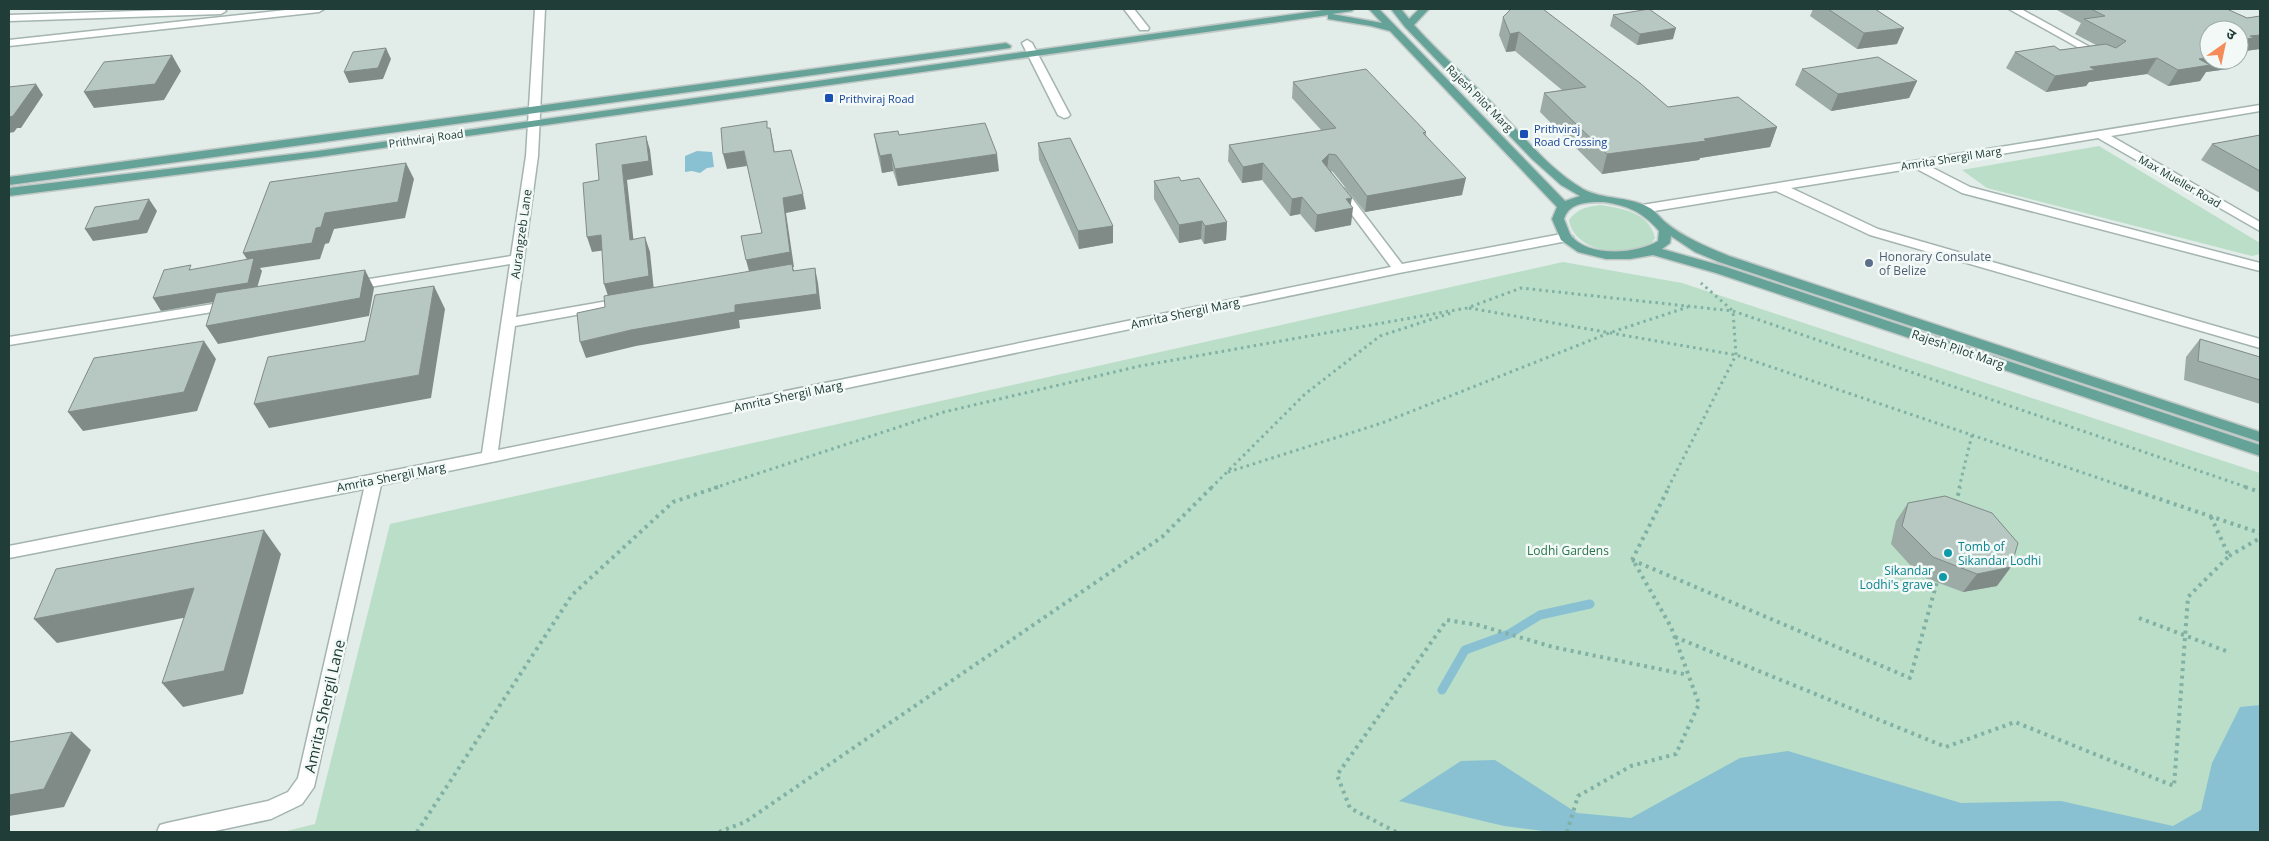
<svg xmlns="http://www.w3.org/2000/svg" width="2269" height="841" viewBox="0 0 2269 841" font-family="'Open Sans','Noto Sans Devanagari',sans-serif">
  <style>
    .green { fill: #badec7 }
    .water { fill: #89c1d2 }
    .lines { fill: none; stroke-linecap: round; stroke-linejoin: round }
    .stream { stroke: #89c1d2; stroke-width: 9 }
    .minor-casing { stroke: #a4b4b0; stroke-width: 3 }
    .major-casing { stroke: #c1c9c7; stroke-width: 3 }
    .path-far1 { stroke: #81b0a5; stroke-width: 3; stroke-dasharray: 2.5 4; stroke-linecap: butt }
    .path { stroke: #81b0a5; stroke-width: 4; stroke-dasharray: 3 4.5; stroke-linecap: butt }
    .minor { fill: #fff; fill-rule: evenodd }
    .major { fill: #65a298; fill-rule: evenodd }
    .wall { fill: #9daba7 }
    .shaded-wall { fill: #808b88 }
    .building { fill: #b7c7c2; stroke: #808b88 }
    .transit-dot { fill: #1a4fb4; stroke: #f2f9f6; stroke-width: 2 }
    .service-dot { fill: #5c6f8a; stroke: #f2f9f6; stroke-width: 2 }
    .culture-dot { fill: #0f9aa8; stroke: #f2f9f6; stroke-width: 2 }
    .labels { text-anchor: middle; dominant-baseline: central; stroke-width: 5; stroke-linejoin: round; paint-order: stroke }
    .far-transit-label { font-size: 11px; fill: #164399; stroke: #f2f9f6; text-anchor: start }
    .far-street-label { font-size: 11px; fill: #213d38; stroke: #f2f9f6 }
    .street-label { font-size: 12px; fill: #213d38; stroke: #f2f9f6 }
    .service-label { font-size: 12px; fill: #4e5e75; stroke: #f2f9f6; text-anchor: start }
    .culture-label { font-size: 12px; fill: #0d838f; stroke: #f2f9f6; text-anchor: start }
    .park-label { font-size: 12px; fill: #2b754e; stroke: #f2f9f6 }
    .near-street-label { font-size: 15px; fill: #213d38; stroke: #f2f9f6 }
  </style>
  <rect width="100%" height="100%" fill="#e2ece8"/>
  <g class="green">
    <polygon points="2099,146 2260,243 2260,254 2252,256 1987,188 1962,170"/>
    <path d="M1600,205C1622,208 1650,213 1655,238L1650,245C1642,248 1632,252 1623,253C1602,253 1572,243 1569,220C1578,208 1587,207 1600,205Z"/>
    <polygon points="1563,262 1682,283 2260,473 2260,832 283,832 315,824 390,524"/>
  </g>
  <g class="water">
    <polygon points="697,151 712,152 714,167 707,168 700,173 692,171 685,172 685,156"/>
    <polygon points="2260,705 2260,832 1550,832 1504,826 1399,801 1461,761 1495,760 1577,813 1631,818 1740,758 1788,751 1961,803 2061,801 2173,826 2201,810 2212,763 2240,707"/>
  </g>
  <g class="lines">
    <polyline class="stream" points="1442,690 1465,650 1509,634 1540,615 1590,604"/>
    <g class="minor-casing">
      <g id="minor">
        <polygon points="201,9 224,9 226,11 221,14 9,21 9,15"/>
        <polygon points="295,9 324,9 319,12 9,46 9,40"/>
        <polygon points="535,9 545,9 538,156 516,317 625,298 632,302 625,306 515,326 498,450 1391,267 1335,192 1341,188 1345,189 1402,264 1567,233 1573,237 1567,241 1399,273 381,485 314,787 302,804 271,819 210,832 157,832 160,825 167,823 268,801 288,792 298,778 364,489 9,558 9,546 482,453 510,264 351,290 344,286 351,282 511,256 526,156"/>
        <polygon points="1124,9 1134,9 1149,28 1148,30 1140,30"/>
        <polygon points="2009,9 2021,9 2106,56 2101,59 2097,58"/>
        <polygon points="1027,40 1032,43 1070,115 1068,117 1064,118 1058,115 1022,43"/>
        <polygon points="2260,105 2260,111 2111,136 2260,222 2260,231 2098,138 1929,166 1970,187 2260,263 2260,271 1962,193 1915,168 1791,188 1878,229 2260,339 2260,348 1870,235 1776,191 1642,213 1636,209 1642,205"/>
        <polygon points="232,301 239,305 237,308 9,345 9,337"/>
      </g>
    </g>
    <g class="major-casing">
      <g id="major">
        <path d="M1330,9H1354L1352,11L1332,14L1382,23L1369,9H1379L1565,201L1580,196L1561,185L1532,159L1405,27L1391,9H1401L1409,19L1419,9H1429L1414,25C1438,52 1466,76 1492,103C1520,132 1547,168 1583,189C1603,200 1628,196 1648,207C1656,211 1659,217 1665,222C1683,237 1707,247 1729,256L2260,432V442L1719,262L1695,252L1671,236L1670,243L1662,249L1726,267L2260,445V456L1716,273L1653,255L1630,259H1606L1578,252L1561,240L1552,219L1557,207L1390,31L1371,26L1328,19V15L318,157L9,196V188L318,151ZM1603,202C1627,205 1643,212 1659,231L1658,241C1637,254 1586,258 1570,234C1568,229 1566,224 1564,219C1569,202 1588,202 1603,202Z"/>
        <polygon points="1006,43 1011,46 1010,48 9,185 9,177"/>
      </g>
    </g>
    <g class="path-far1">
      <polyline points="1469,308 1736,355 2128,488"/>
      <polyline points="1228,472 1382,423 1609,333 1688,307"/>
      <polyline points="714,488 944,412 1140,366 1467,308 1521,288 1733,311 2249,488"/>
      <polyline points="1211,488 1305,394 1380,336 1454,312"/>
      <polyline points="1668,488 1736,355 1733,311 1701,283"/>
      <polyline points="1959,488 1972,435"/>
    </g>
    <g class="path">
      <polyline points="2124,487 2260,533"/>
      <polyline points="2245,487 2260,492"/>
      <polyline points="1956,503 1960,487"/>
      <polyline points="2229,556 2260,538"/>
      <polyline points="1632,560 1910,678 1937,582"/>
      <polyline points="1632,560 1669,487"/>
      <polyline points="2139,618 2226,651"/>
      <polyline points="1675,637 1946,747 2015,722 2174,786 2188,597 2229,556 2211,517"/>
      <polyline points="417,832 572,595 673,502 718,487"/>
      <polyline points="719,832 745,822 1162,537 1212,487"/>
      <polyline points="1396,832 1350,808 1337,775 1447,620 1478,625 1553,647 1688,675"/>
      <polyline points="1567,832 1578,796 1631,766 1676,754 1699,704 1671,627 1633,560"/>
    </g>
    <use href="#minor" class="minor"/>
    <use href="#major" class="major"/>
  </g>
  <g class="wall">
    <polygon points="1813,9 1875,9 1897,44 1857,49 1810,16"/>
    <polygon points="2055,9 2227,9 2247,18 2260,16 2260,49 2245,51 2243,54 2239,55 2239,30 2209,30 2209,60 2234,60 2228,69 2206,72 2200,81 2168,86 2147,74 2089,82 2086,86 2046,92 2006,68 2015,52 2054,46 2060,50 2096,45 2075,34 2081,23"/>
    <polygon points="1613,15 1673,39 1637,45 1610,26"/>
    <polygon points="1503,17 1668,107 1777,127 1770,147 1700,158 1699,160 1602,174 1540,112 1544,93 1562,90 1515,51 1506,52 1499,35"/>
    <polygon points="1802,69 1917,81 1909,98 1831,111 1795,85"/>
    <polygon points="1293,82 1426,132 1426,135 1462,195 1365,212 1333,172 1331,171 1351,205 1351,225 1315,232 1300,214 1290,216 1262,180 1242,183 1228,161 1229,145 1322,131 1292,98"/>
    <polygon points="874,134 899,135 999,171 898,186 893,171 882,173 877,151"/>
    <polygon points="2260,135 2260,193 2201,160 2212,144"/>
    <polygon points="1038,143 1113,226 1113,243 1079,249 1039,160"/>
    <polygon points="1154,181 1181,181 1227,222 1226,240 1204,244 1201,239 1179,243 1154,199"/>
    <polygon points="2200,339 2260,357 2260,404 2184,380 2186,357"/>
    <polygon points="1908,503 1997,586 1963,592 1920,576 1891,544 1896,521"/>
  </g>
  <g class="shaded-wall">
    <polygon points="693,9 708,9 693,10"/>
    <polygon points="1676,28 1673,39 1637,45 1640,34"/>
    <polygon points="1904,28 1897,44 1857,49 1864,33"/>
    <polygon points="1519,32 1515,51 1506,52 1510,34"/>
    <polygon points="2260,35 2260,49 2245,51 2243,54 2239,55 2239,40 2250,36"/>
    <polygon points="386,48 391,59 383,79 349,83 344,72"/>
    <polygon points="172,55 181,71 164,100 94,108 84,92"/>
    <polygon points="2209,57 2209,60 2234,60 2228,69 2206,72 2200,81 2168,86 2178,70 2199,59"/>
    <polygon points="2157,58 2147,74 2089,82 2086,86 2046,92 2055,76 2090,67"/>
    <polygon points="1917,81 1909,98 1831,111 1838,94"/>
    <polygon points="36,84 43,95 21,128 17,128 14,132 9,133 9,117"/>
    <polygon points="1777,127 1770,147 1700,158 1699,160 1602,174 1607,154"/>
    <polygon points="770,128 773,142 777,167 774,152"/>
    <polygon points="646,136 650,150 653,175 627,180 635,254 630,240 622,165"/>
    <polygon points="744,151 747,166 727,169 723,154"/>
    <polygon points="891,154 893,171 882,173 880,156"/>
    <polygon points="997,154 999,171 898,186 895,169"/>
    <polygon points="1329,154 1327,170 1322,161"/>
    <polygon points="406,163 414,179 405,218 334,229 329,243 325,244 320,259 260,268 262,271 255,295 161,311 153,298 252,267 243,253 316,228 325,213"/>
    <polygon points="1263,163 1262,180 1242,183 1243,167"/>
    <polygon points="1466,178 1462,195 1365,212 1367,196"/>
    <polygon points="803,194 806,209 786,213 794,267 793,267 795,279 750,275 746,260 783,198"/>
    <polygon points="1302,197 1300,214 1290,216 1292,199"/>
    <polygon points="1352,198 1350,208 1353,208 1351,225 1315,232 1317,215 1346,199"/>
    <polygon points="149,199 157,211 147,233 93,241 85,229"/>
    <polygon points="1202,221 1201,239 1179,243 1179,225"/>
    <polygon points="1227,222 1226,240 1204,244 1205,226"/>
    <polygon points="1113,226 1113,243 1079,249 1078,231"/>
    <polygon points="601,235 606,250 592,252 587,237"/>
    <polygon points="645,237 650,252 654,291 609,299 604,284"/>
    <polygon points="815,268 818,283 821,309 739,320 740,328 636,346 586,358 580,342 735,305"/>
    <polygon points="365,270 374,288 369,316 218,344 206,326"/>
    <polygon points="434,286 445,309 431,398 269,428 254,404 419,375"/>
    <polygon points="204,341 216,359 197,411 83,431 68,412"/>
    <polygon points="264,530 281,554 243,694 183,707 162,683"/>
    <polygon points="2011,567 1997,586 1963,592 1977,574"/>
    <polygon points="194,588 213,612 57,643 34,619"/>
    <polygon points="72,732 91,750 64,807 9,816 9,795"/>
  </g>
  <g class="building">
    <polygon points="1511,9 1543,9 1640,83 1668,107 1738,97 1777,127 1704,139 1706,141 1607,154 1544,93 1586,87 1519,32 1510,34 1503,17"/>
    <polygon points="1649,9 1676,28 1640,34 1613,15"/>
    <polygon points="1828,9 1875,9 1904,28 1864,33"/>
    <polygon points="2091,9 2227,9 2247,18 2260,16 2260,35 2250,36 2254,38 2239,40 2239,30 2209,30 2209,57 2199,59 2210,65 2178,70 2157,58 2090,67 2095,70 2055,76 2015,52 2054,46 2060,50 2106,44 2116,48 2126,41 2084,19 2105,16"/>
    <polygon points="386,48 378,68 344,72 353,52"/>
    <polygon points="172,55 155,84 84,92 104,62"/>
    <polygon points="1878,57 1917,81 1838,94 1802,69"/>
    <polygon points="1366,69 1426,132 1423,133 1466,178 1367,196 1336,155 1329,154 1322,161 1352,198 1346,199 1353,208 1317,215 1302,197 1292,199 1263,163 1243,167 1229,145 1336,128 1293,82"/>
    <polygon points="36,84 13,116 9,117 9,87"/>
    <polygon points="767,121 767,128 770,128 774,152 791,150 803,194 783,198 790,252 746,260 741,236 762,233 744,151 723,154 721,128"/>
    <polygon points="985,123 997,154 895,169 891,154 880,156 874,134 898,131 899,135"/>
    <polygon points="2260,135 2260,171 2212,144"/>
    <polygon points="646,136 649,161 622,165 630,240 645,237 649,276 604,284 601,235 587,237 583,183 599,180 596,144"/>
    <polygon points="1070,138 1113,226 1078,231 1038,143"/>
    <polygon points="406,163 398,202 325,213 321,227 316,228 312,243 243,253 270,182"/>
    <polygon points="1179,177 1181,181 1199,178 1227,222 1205,226 1202,221 1179,225 1154,181"/>
    <polygon points="149,199 139,220 85,229 95,207"/>
    <polygon points="254,258 248,283 153,298 164,270 191,265 189,270"/>
    <polygon points="792,264 793,271 815,268 817,294 735,305 735,312 631,330 580,342 577,313 605,307 604,296"/>
    <polygon points="365,270 360,298 206,326 216,293"/>
    <polygon points="434,286 419,375 254,404 268,357 365,341 375,295"/>
    <polygon points="2200,339 2260,357 2260,380 2198,361"/>
    <polygon points="204,341 184,392 68,412 94,358"/>
    <polygon points="1945,496 1992,513 2018,543 2011,567 1977,574 1933,557 1902,526 1908,503"/>
    <polygon points="264,530 224,671 162,683 194,588 34,619 56,569"/>
    <polygon points="72,732 44,789 9,795 9,742"/>
  </g>
  <g class="transit-dot">
    <rect x="824" y="93" width="10" height="10" rx="2.5"/>
    <rect x="1519" y="129" width="10" height="10" rx="2.5"/>
  </g>
  <circle class="service-dot" cx="1869" cy="263" r="5"/>
  <g class="culture-dot">
    <circle cx="1948" cy="553" r="5"/>
    <circle cx="1943" cy="577" r="5"/>
  </g>
  <g class="labels">
    <g class="far-transit-label">
      <text x="839" y="98">Prithviraj Road</text>
      <text x="1534" y="128">Prithviraj<tspan x="1534" dy="13">Road Crossing</tspan></text>
    </g>
    <g class="far-street-label">
      <text transform="translate(1480 98) rotate(45)">Rajesh Pilot Marg</text>
      <text transform="translate(426 138) rotate(-8)">Prithviraj Road</text>
      <text transform="translate(1951 158) rotate(-9)">Amrita Shergil Marg</text>
      <text transform="translate(2180 181) rotate(30)">Max Mueller Road</text>
    </g>
    <g class="street-label">
      <text transform="translate(521 234) rotate(-82)">Aurangzeb Lane</text>
      <text transform="translate(1185 313) rotate(-12)">Amrita Shergil Marg</text>
      <text transform="translate(1958 349) rotate(19)">Rajesh Pilot Marg</text>
      <text transform="translate(788 396) rotate(-12)">Amrita Shergil Marg</text>
      <text transform="translate(391 477) rotate(-11)">Amrita Shergil Marg</text>
    </g>
    <g class="service-label">
      <text x="1879" y="256">Honorary Consulate<tspan x="1879" dy="14">of Belize</tspan></text>
    </g>
    <g class="culture-label">
      <text x="1958" y="546">Tomb of<tspan x="1958" dy="14">Sikandar Lodhi</tspan></text>
      <text x="1933" y="570" text-anchor="end">Sikandar<tspan x="1933" dy="14">Lodhi's grave</tspan></text>
    </g>
    <g class="park-label">
      <text x="1568" y="550">Lodhi Gardens</text>
    </g>
    <g class="near-street-label">
      <text transform="translate(324 706) rotate(-77)">Amrita Shergil Lane</text>
    </g>
  </g>
  <rect width="2269" height="841" fill="none" stroke="#213d38" stroke-width="20"/>
  <g transform="translate(2224 45) rotate(33)"><circle r="24" fill="#f2f9f6" stroke="#9eaeaa"/>
  <path d="M0-4L9 19L0 12L-9 19Z" fill="#f48b58"/>
  <text y="-8" font-size="14" font-weight="bold" text-anchor="middle" fill="#213d38">उ</text>
  </g>
</svg>
